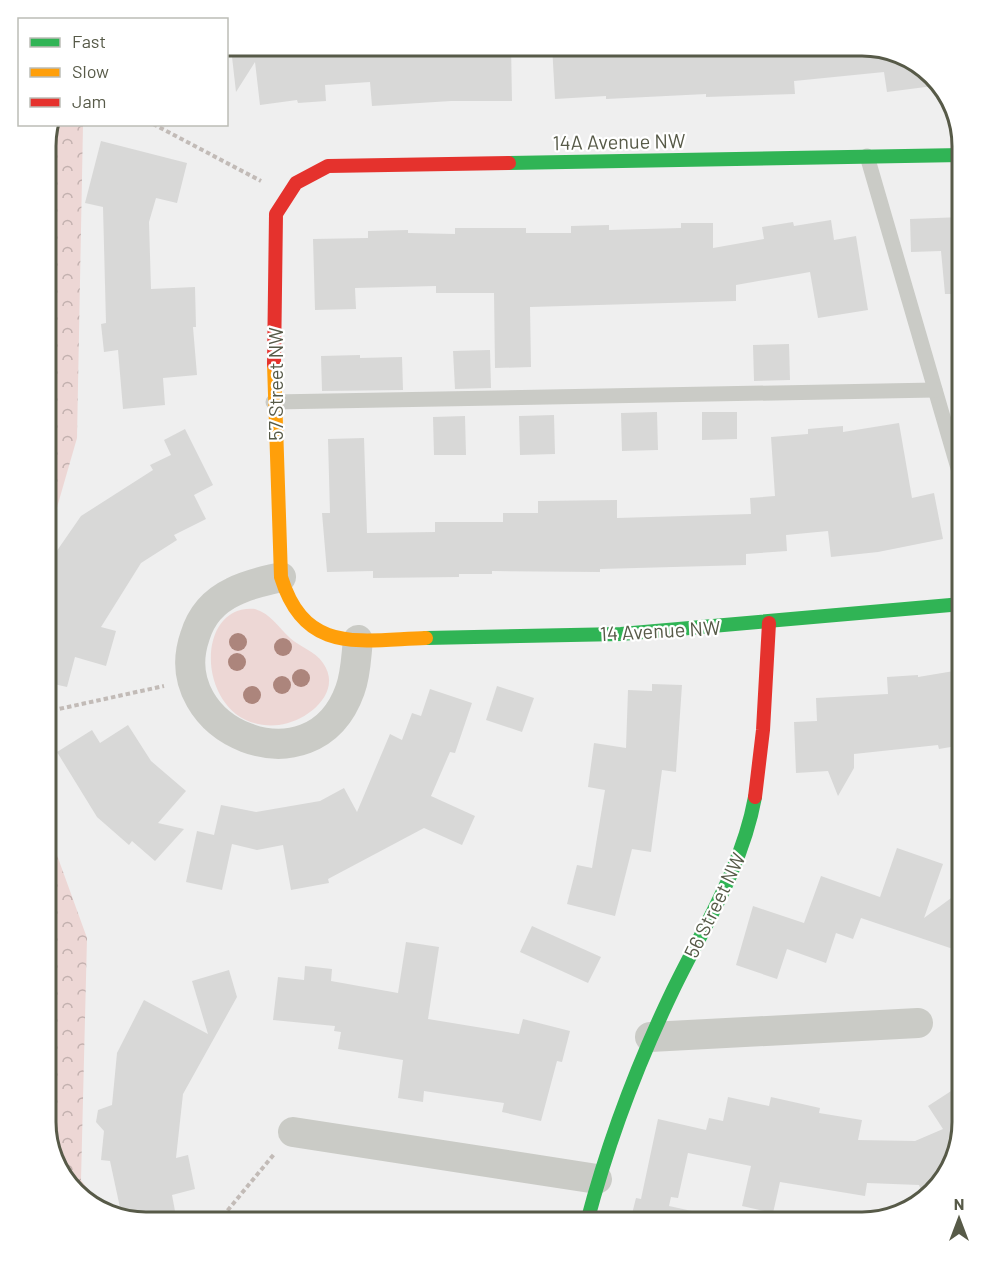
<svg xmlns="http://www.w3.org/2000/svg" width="1007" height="1267" viewBox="0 0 1007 1267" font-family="Barlow,sans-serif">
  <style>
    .green { fill: #edd7d5 }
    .park { fill: url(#park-crowns) }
    .building { fill: #d8d8d7 }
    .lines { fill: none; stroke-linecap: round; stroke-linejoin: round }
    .path { stroke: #c2bbb7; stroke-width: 4; stroke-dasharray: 4.5 3; stroke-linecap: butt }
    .lane { stroke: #cacbc6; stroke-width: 15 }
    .street { stroke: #cacbc6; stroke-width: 30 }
    .fast { stroke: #30b455; stroke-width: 14 }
    .slow { stroke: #ff9f0a; stroke-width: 14 }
    .jam { stroke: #e5322d; stroke-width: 14 }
    .tree { fill: #ac857c }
    .labels { text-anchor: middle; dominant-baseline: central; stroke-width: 4.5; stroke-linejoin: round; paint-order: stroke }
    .street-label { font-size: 20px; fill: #575a48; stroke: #fff }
    .rim { fill: none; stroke: #575a48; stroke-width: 3 }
  </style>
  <defs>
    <pattern id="park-crowns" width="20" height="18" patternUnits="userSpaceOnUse" patternTransform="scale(1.5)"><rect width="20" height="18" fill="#edd7d5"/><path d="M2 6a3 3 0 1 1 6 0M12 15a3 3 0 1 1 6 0" fill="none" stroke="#c3b1af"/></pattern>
  </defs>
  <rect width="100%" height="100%" fill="#efefef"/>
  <path class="green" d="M255,609C271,614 278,627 290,638C300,647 315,651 323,663C344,693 306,722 279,725C197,734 189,603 255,609Z"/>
  <g class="park">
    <polygon points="52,125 83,125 77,438 45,549 45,138"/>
    <polygon points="45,822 87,938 81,1180 105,1212 95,1209 62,1177 45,1122"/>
  </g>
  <g class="building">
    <polygon points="233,45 511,45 512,101 451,101 372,106 370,82 325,85 326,101 298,103 297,100 260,105 255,62 236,92 231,48"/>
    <polygon points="552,45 868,45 912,59 941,85 887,92 884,72 794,81 795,94 706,97 706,94 606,99 606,96 555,99"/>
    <polygon points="101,141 187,163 177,203 156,198 149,222 151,289 195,287 196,327 193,327 197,375 163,378 165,405 123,409 118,350 104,352 101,324 106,323 103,207 85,203"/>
    <polygon points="962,217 962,294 945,294 941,251 911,252 910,219"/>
    <polygon points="831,220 834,240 856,236 868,310 818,318 810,272 736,285 736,301 530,307 531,367 495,368 494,293 436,293 436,286 355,288 356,309 315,310 313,239 368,238 368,231 408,230 408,233 455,234 455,228 526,228 526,233 571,233 571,226 609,225 609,230 681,228 681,223 713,223 713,248 764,239 762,227 793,222 794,226"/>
    <polygon points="789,344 790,380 754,381 753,345"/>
    <polygon points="490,350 491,388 455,389 453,351"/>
    <polygon points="360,355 360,358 402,357 403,390 322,391 321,356"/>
    <polygon points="657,412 658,450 622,451 621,413"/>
    <polygon points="702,412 737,412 737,439 702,440"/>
    <polygon points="554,415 555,454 520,455 519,416"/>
    <polygon points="465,416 466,455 434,455 433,417"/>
    <polygon points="899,423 912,498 934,493 943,539 878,552 831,557 828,531 786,535 787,551 746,554 746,565 600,569 600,572 492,571 492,574 459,574 459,577 373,578 373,571 327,572 322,513 330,513 328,439 364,438 367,533 435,532 435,522 503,522 503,513 538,513 538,501 617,500 617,518 751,514 750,498 775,496 771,437 808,434 808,429 843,426 843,432"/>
    <polygon points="185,429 213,485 194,495 206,519 174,535 177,540 141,563 101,627 116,631 106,666 75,657 67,687 45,682 45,568 81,516 153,470 150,465 171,455 164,440"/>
    <polygon points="954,671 958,694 962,693 962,745 939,749 938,745 854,754 854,768 838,796 828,771 796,773 794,722 817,721 816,698 888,694 887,677 918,675 918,677"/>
    <polygon points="652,684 682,685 676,772 662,770 651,852 632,849 615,916 567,904 577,865 592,868 605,790 588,787 594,743 626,748 628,690 652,691"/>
    <polygon points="497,686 534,698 522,732 486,720"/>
    <polygon points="430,689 472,703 455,753 450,752 431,796 475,816 462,845 424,828 328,879 329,883 291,890 283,845 257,850 232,844 222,890 186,882 197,831 214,835 221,805 256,812 320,801 344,788 357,812 390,734 402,740 412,713 421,716"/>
    <polygon points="128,725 151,761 186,791 158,823 184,829 155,861 132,841 129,845 97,817 57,752 92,730 100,743"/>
    <polygon points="897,848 943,864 924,918 962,890 962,952 861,918 853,939 836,933 826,963 787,949 777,979 736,965 753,906 804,923 821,876 880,897"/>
    <polygon points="532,926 601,957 588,983 520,952"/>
    <polygon points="406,942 439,947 428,1019 519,1034 523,1019 570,1031 562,1062 557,1061 541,1121 502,1112 504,1103 424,1091 423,1102 398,1098 403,1060 338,1049 341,1032 334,1031 335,1026 273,1020 278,977 304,980 305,966 332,969 331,981 398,993"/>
    <polygon points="229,970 237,997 183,1094 176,1158 188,1155 195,1189 172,1195 175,1211 134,1220 122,1217 110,1161 101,1160 104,1131 96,1122 98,1110 112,1105 117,1053 144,1000 208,1034 192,981"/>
    <polygon points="962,1084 962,1122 949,1172 924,1198 919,1185 867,1183 865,1196 780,1182 773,1213 742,1206 751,1166 688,1153 678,1198 671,1197 669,1206 701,1213 700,1222 630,1222 636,1198 641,1199 658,1119 706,1130 709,1118 723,1121 728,1097 769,1106 771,1097 820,1108 819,1113 862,1120 858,1140 915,1141 943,1129 928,1106"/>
  </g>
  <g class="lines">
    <g class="path">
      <polyline points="153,124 261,181"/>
      <polyline points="45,712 164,686"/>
      <polyline points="45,928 50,1137"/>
      <polyline points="218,1222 275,1153"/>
    </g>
    <g class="lane">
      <polyline points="867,156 962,482"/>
      <polyline points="273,402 935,390"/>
    </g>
    <g class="street">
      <path d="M281,577C265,581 248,584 233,592C214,601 201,616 195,636C162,731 313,794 350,690C356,674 356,657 358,640"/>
      <polyline points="650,1037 918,1023"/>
      <polyline points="293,1132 597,1179"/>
    </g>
    <g class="fast">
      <polyline points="509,163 962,155"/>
      <polyline points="426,638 621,634 962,604"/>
      <path d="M587,1222C608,1142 637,1065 673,990C704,926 742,868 755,797"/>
    </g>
    <path class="slow" d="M274,364L281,577C305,655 359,640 426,638"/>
    <g class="jam">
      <polyline points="274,364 276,214 296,183 328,166 509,163"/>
      <polyline points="755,797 763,730 769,623"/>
    </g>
  </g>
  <g class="tree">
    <circle cx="238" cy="642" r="9"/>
    <circle cx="283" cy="647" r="9"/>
    <circle cx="237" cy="662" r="9"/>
    <circle cx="301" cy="678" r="9"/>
    <circle cx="282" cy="685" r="9"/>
    <circle cx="252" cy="695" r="9"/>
  </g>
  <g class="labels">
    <g class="street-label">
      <text transform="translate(619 141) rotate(-1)">14A Avenue NW</text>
      <text transform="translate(275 384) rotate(-90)">57 Street NW</text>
      <text transform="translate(660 630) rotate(-3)">14 Avenue NW</text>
      <text transform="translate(714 905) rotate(-64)">56 Street NW</text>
    </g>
  </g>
  <path d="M0 0H1007V1267H0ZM146 56H862A90 90 0 0 1 952 146V1122A90 90 0 0 1 862 1212H146A90 90 0 0 1 56 1122V146A90 90 0 0 1 146 56Z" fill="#fff" fill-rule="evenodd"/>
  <path class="rim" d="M146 56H862A90 90 0 0 1 952 146V1122A90 90 0 0 1 862 1212H146A90 90 0 0 1 56 1122V146A90 90 0 0 1 146 56Z"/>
  <rect x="18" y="18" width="210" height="108" fill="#ffffff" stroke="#bcbdb6" stroke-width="1.5"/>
  <rect x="30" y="38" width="30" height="9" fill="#30b455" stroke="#bcbdb6" stroke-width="1.5"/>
  <text x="72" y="48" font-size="18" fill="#575a48">Fast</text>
  <rect x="30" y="68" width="30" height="9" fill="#ff9f0a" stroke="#bcbdb6" stroke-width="1.5"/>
  <text x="72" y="78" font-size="18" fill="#575a48">Slow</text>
  <rect x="30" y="98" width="30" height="9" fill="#e5322d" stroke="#bcbdb6" stroke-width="1.5"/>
  <text x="72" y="108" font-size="18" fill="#575a48">Jam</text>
  <g transform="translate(959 1219)" stroke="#ffffff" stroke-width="4.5" paint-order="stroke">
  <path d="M0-4.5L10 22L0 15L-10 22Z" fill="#575a48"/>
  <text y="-9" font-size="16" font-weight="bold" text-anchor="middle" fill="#575a48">N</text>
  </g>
</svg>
